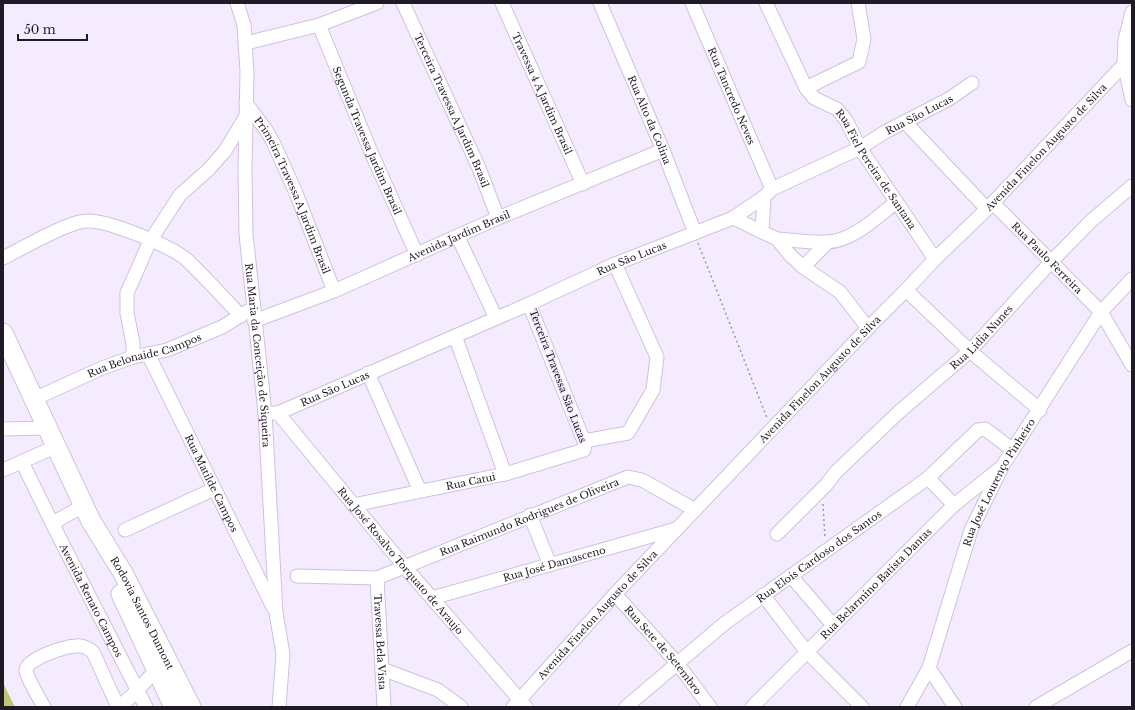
<svg xmlns="http://www.w3.org/2000/svg" width="1135" height="710" viewBox="0 0 1135 710" font-family="'Libre Baskerville',serif">
  <style>
    .building { fill: #bec873 }
    .lines { fill: none; stroke-linecap: round; stroke-linejoin: round }
    .minor-casing { stroke: #cfc1de; stroke-width: 15 }
    .highway-casing { stroke: #cfc1de; stroke-width: 21 }
    .path { stroke: #9d97a6; stroke-width: 1.5; stroke-dasharray: 2 3; stroke-linecap: butt }
    .minor { stroke: #fff; stroke-width: 13 }
    .highway { stroke: #fff; stroke-width: 19 }
    .labels { text-anchor: middle; dominant-baseline: central; stroke-width: 3.5; stroke-linejoin: round; paint-order: stroke }
    .street-label { font-size: 10px; fill: #1f1a25; stroke: #f4ecfe }
  </style>
  <rect width="100%" height="100%" fill="#f4ecfe"/>
  <polygon class="building" points="3,683 15,707 3,707"/>
  <g class="lines">
    <g class="minor-casing">
      <g id="minor">
        <path id="s1" d="M237,3L244,25L247,72L245,169L246,234L265,413L276,613L283,654L279,707"/>
        <path id="s2" d="M403,3L479,168L498,218"/>
        <path id="s3" d="M502,3L583,184"/>
        <path id="s4" d="M600,3L663,150L695,233"/>
        <path id="s5" d="M692,3L772,189"/>
        <path id="s6" d="M766,3L806,88L814,98L837,109L846,120L860,148L935,259"/>
        <polyline points="1132,12 1125,40 1124,63 1132,100"/>
        <path id="s7" d="M319,25L371,152L417,255"/>
        <polyline points="246,43 319,25 377,3"/>
        <polyline points="806,88 859,62 864,39 858,3"/>
        <path id="s8" d="M246,103L266,130L273,142L296,193L334,291"/>
        <polyline points="905,122 987,209"/>
        <path id="s9" d="M993,203L1101,312L1132,365"/>
        <polyline points="733,218 777,239 790,255 803,267 840,292 868,328"/>
        <polyline points="762,232 764,197"/>
        <polyline points="458,237 496,318"/>
        <path d="M777,239C794,240 811,243 827,242C853,241 877,217 896,202"/>
        <path d="M3,258C21,249 69,221 87,221C108,220 170,246 186,259C205,277 223,297 241,316"/>
        <polyline points="803,267 828,242"/>
        <polyline points="906,290 970,351 1040,410"/>
        <path id="s10" d="M254,321L334,291L498,218L663,150"/>
        <polyline points="455,336 505,474"/>
        <path id="s11" d="M148,354L273,607"/>
        <polyline points="133,357 133,343 127,313 127,293 150,241 180,195 208,170 225,151 246,116"/>
        <polyline points="368,373 420,491"/>
        <path id="s12" d="M34,399L102,368L133,357L167,350L222,327L248,311"/>
        <path id="s13" d="M265,413H278L529,304L615,264L733,218L764,197L772,189L860,148L885,132L949,99L972,83"/>
        <path id="s14" d="M278,413L404,566L526,707"/>
        <polyline points="3,429 46,428"/>
        <polyline points="584,441 628,433 653,390 657,357 615,264"/>
        <polyline points="22,462 54,527"/>
        <polyline points="3,470 55,447"/>
        <polyline points="928,478 954,505"/>
        <path id="s15" d="M353,505L505,474L584,450L585,444L529,304"/>
        <path id="s16" d="M83,506L58,520L54,527L146,707"/>
        <polyline points="530,515 550,565"/>
        <polyline points="125,530 214,489"/>
        <path id="s17" d="M777,534L826,485L836,472L899,412L970,351L1050,263L1091,221L1132,186"/>
        <path id="s18" d="M297,576L377,578L628,477L642,480L695,510"/>
        <polyline points="791,576 833,625"/>
        <path id="s19" d="M377,578L384,707"/>
        <path id="s20" d="M615,594L677,663L710,707"/>
        <polyline points="763,595 806,651 862,707"/>
        <path id="s21" d="M432,598L676,529"/>
        <polyline points="929,668 955,707"/>
        <polyline points="382,669 438,690 461,707"/>
        <path d="M44,707C40,700 27,677 26,671C25,659 66,646 76,646C83,645 88,648 93,652L118,707"/>
        <path d="M117,707C136,697 145,677 163,666"/>
        <path id="s22" d="M513,707L615,594L868,328L906,290L935,259L987,209L1132,56"/>
        <path id="s23" d="M626,707L725,623L928,478L978,430L985,429L1013,450"/>
        <path id="s24" d="M752,707L954,505L999,469"/>
        <path id="s25" d="M907,707L929,668L971,530L1003,465L1101,312L1132,279"/>
        <polyline points="1036,707 1132,651"/>
      </g>
    </g>
    <g class="highway-casing">
      <g id="highway">
        <path id="s26" d="M3,333L91,521L123,573L191,707"/>
        <polyline points="121,594 174,707"/>
      </g>
    </g>
    <g class="path">
      <polyline points="698,243 767,418"/>
      <polyline points="823,504 825,538"/>
    </g>
    <use href="#minor" class="minor"/>
    <use href="#highway" class="highway"/>
  </g>
  <g class="labels">
    <g class="street-label">
      <text stroke="none"><textPath href="#s3" startOffset="99">Travessa 4 A Jardim Brasil</textPath></text>
      <text stroke="none"><textPath href="#s5" startOffset="101">Rua Tancredo Neves</textPath></text>
      <text stroke="none"><textPath href="#s2" startOffset="118">Terceira Travessa A Jardim Brasil</textPath></text>
      <text stroke="none"><textPath href="#s13" startOffset="722">Rua São Lucas</textPath></text>
      <text stroke="none"><textPath href="#s4" startOffset="127">Rua Alto da Colina</textPath></text>
      <text stroke="none"><textPath href="#s7" startOffset="125">Segunda Travessa Jardim Brasil</textPath></text>
      <text stroke="none"><textPath href="#s22" startOffset="773">Avenida Finelon Augusto de Silva</textPath></text>
      <text stroke="none"><textPath href="#s6" startOffset="204">Rua Fiel Pereira de Santana</textPath></text>
      <text stroke="none"><textPath href="#s8" startOffset="104">Primeira Travessa A Jardim Brasil</textPath></text>
      <text stroke="none"><textPath href="#s10" startOffset="222">Avenida Jardim Brasil</textPath></text>
      <text stroke="none"><textPath href="#s9" startOffset="77">Rua Paulo Ferreira</textPath></text>
      <text stroke="none"><textPath href="#s13" startOffset="399">Rua São Lucas</textPath></text>
      <text stroke="none"><textPath href="#s17" startOffset="284">Rua Lidia Nunes</textPath></text>
      <text stroke="none"><textPath href="#s12" startOffset="119">Rua Belonaide Campos</textPath></text>
      <text stroke="none"><textPath href="#s1" startOffset="354">Rua Maria da Conceição de Siqueira</textPath></text>
      <text transform="translate(558 376) rotate(69)">Terceira Travessa São Lucas</text>
      <text stroke="none"><textPath href="#s22" startOffset="449">Avenida Finelon Augusto de Silva</textPath></text>
      <text stroke="none"><textPath href="#s13" startOffset="75">Rua São Lucas</textPath></text>
      <text stroke="none"><textPath href="#s15" startOffset="120">Rua Catui</textPath></text>
      <text stroke="none"><textPath href="#s11" startOffset="144">Rua Matilde Campos</textPath></text>
      <text stroke="none"><textPath href="#s25" startOffset="244">Rua José Lourenço Pinheiro</textPath></text>
      <text stroke="none"><textPath href="#s18" startOffset="244">Rua Raimundo Rodrigues de Oliveira</textPath></text>
      <text stroke="none"><textPath href="#s23" startOffset="245">Rua Elois Cardoso dos Santos</textPath></text>
      <text stroke="none"><textPath href="#s14" startOffset="192">Rua José Rosalvo Torquato de Araujo</textPath></text>
      <text stroke="none"><textPath href="#s21" startOffset="127">Rua José Damasceno</textPath></text>
      <text stroke="none"><textPath href="#s24" startOffset="175">Rua Belarmino Batista Dantas</textPath></text>
      <text stroke="none"><textPath href="#s16" startOffset="119">Avenida Renato Campos</textPath></text>
      <text stroke="none"><textPath href="#s26" startOffset="313">Rodovia Santos Dumont</textPath></text>
      <text stroke="none"><textPath href="#s22" startOffset="125">Avenida Finelon Augusto de Silva</textPath></text>
      <text stroke="none"><textPath href="#s19" startOffset="64">Travessa Bela Vista</textPath></text>
      <text stroke="none"><textPath href="#s20" startOffset="74">Rua Sete de Setembro</textPath></text>
    </g>
  </g>
  <rect width="1135" height="710" fill="none" stroke="#1f1a25" stroke-width="8"/>
  <path d="M18 34v6h69v-6" fill="none" stroke="#1f1a25" stroke-width="2"/>
  <text x="24" y="34" font-size="12" fill="#1f1a25" stroke="#f4ecfe" stroke-width="3" paint-order="stroke">50 m</text>
</svg>
